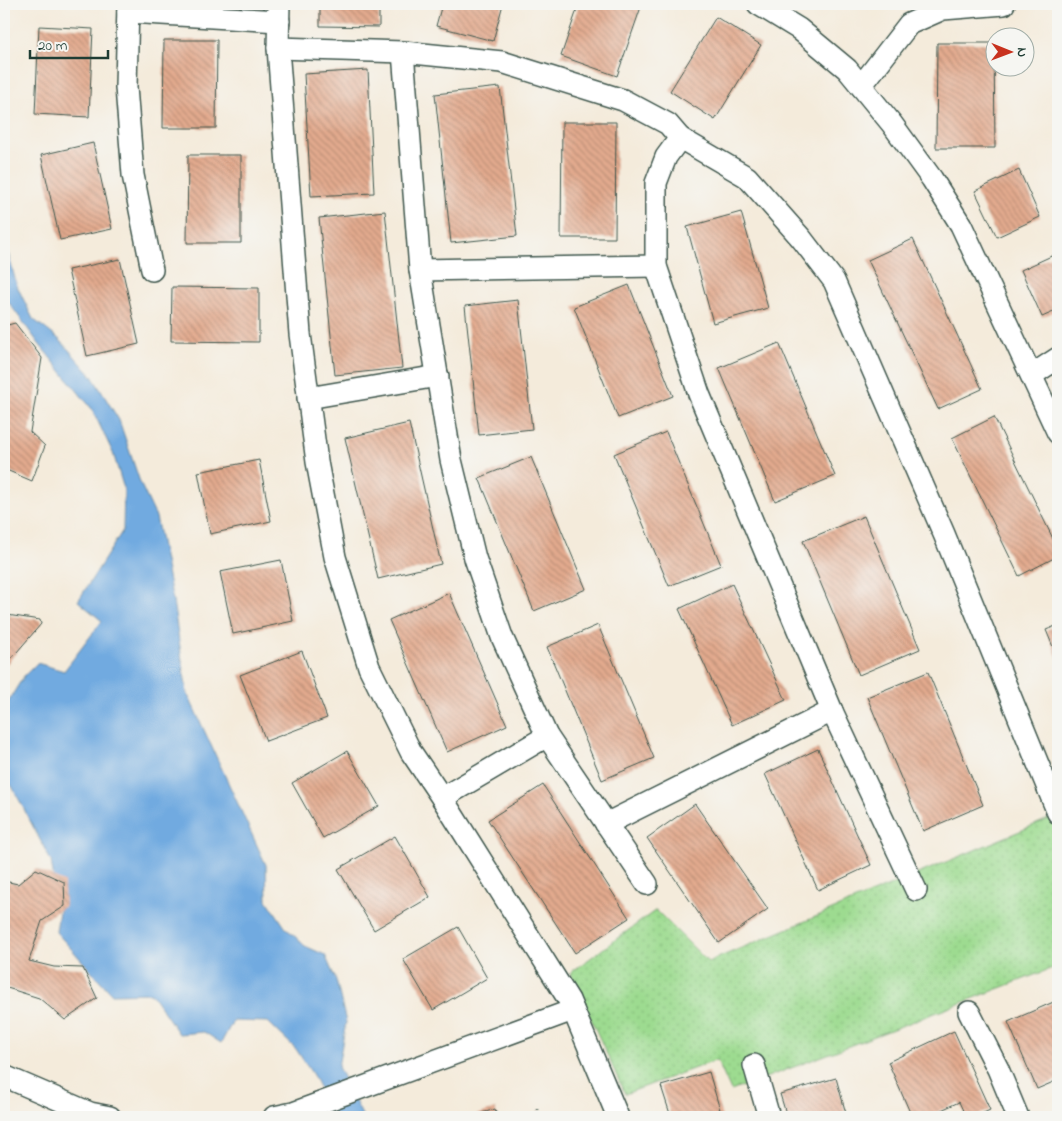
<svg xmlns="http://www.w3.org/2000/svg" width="1062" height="1121" viewBox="0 0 1062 1121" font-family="'Indie Flower',sans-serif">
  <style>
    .garden { fill: url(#garden-dots); stroke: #5e8c62 }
    .water { fill: #71aae0; stroke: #48748a }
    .building { fill: url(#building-back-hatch) }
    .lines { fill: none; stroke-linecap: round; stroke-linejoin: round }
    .minor-casing { stroke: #3f574d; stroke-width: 24 }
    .path { stroke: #3f574d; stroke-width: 3; stroke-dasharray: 1 4; stroke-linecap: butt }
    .minor { stroke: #fff; stroke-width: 21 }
  </style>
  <defs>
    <pattern id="garden-dots" width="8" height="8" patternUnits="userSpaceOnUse" patternTransform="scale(1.25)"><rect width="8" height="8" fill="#9ddb90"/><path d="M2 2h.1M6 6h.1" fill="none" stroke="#87bd7d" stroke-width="1.8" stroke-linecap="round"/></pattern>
    <pattern id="building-back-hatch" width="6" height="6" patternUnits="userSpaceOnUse" patternTransform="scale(1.25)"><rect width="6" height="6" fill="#e3aa8e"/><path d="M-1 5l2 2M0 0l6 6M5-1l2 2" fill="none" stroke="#b78c75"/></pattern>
  </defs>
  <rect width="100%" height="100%" fill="#f6f6f2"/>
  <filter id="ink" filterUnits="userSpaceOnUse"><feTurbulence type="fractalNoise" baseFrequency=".02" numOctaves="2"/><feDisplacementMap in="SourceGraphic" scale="10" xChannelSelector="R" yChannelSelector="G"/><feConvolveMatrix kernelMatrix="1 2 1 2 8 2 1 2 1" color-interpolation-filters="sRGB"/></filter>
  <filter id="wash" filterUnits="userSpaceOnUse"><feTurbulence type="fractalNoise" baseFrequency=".0096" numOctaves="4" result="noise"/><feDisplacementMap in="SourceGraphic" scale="20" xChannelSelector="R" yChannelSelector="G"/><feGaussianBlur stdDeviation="1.12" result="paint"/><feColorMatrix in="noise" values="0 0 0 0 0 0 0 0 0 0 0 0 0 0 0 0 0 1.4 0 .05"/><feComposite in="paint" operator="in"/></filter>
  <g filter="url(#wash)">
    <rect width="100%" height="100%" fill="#f4ebdb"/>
    <polygon class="garden" points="1058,815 1058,966 731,1091 717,1060 625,1094 570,973 656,910 708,962"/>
    <polygon class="water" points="4,194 9,257 17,286 33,319 60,340 92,376 119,420 141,485 156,517 173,601 187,693 266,865 267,900 285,927 305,946 325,955 336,980 346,1022 338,1067 363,1117 334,1117 313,1075 296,1049 268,1022 233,1021 221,1043 204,1032 179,1034 151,993 112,994 56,932 59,911 51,861 13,788 4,776 4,708 24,676 37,663 64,671 102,621 78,601 123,530 124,489 113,453 92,409 39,344 4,296"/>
    <g id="blocks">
      <g class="building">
        <polygon points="320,4 379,4 379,27 320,26"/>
        <polygon points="442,4 503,4 493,41 436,26"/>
        <polygon points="579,4 642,4 617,76 561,56"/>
        <polygon points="716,17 761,45 715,120 670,91"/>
        <polygon points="39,26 93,29 89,117 35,114"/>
        <polygon points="164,40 217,40 216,128 163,128"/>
        <polygon points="937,43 994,43 995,148 936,148"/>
        <polygon points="368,70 374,193 311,196 304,74"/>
        <polygon points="500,87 517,236 451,243 435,94"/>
        <polygon points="562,122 616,122 615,238 561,238"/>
        <polygon points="93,143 112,229 60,240 41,155"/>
        <polygon points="188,155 241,155 241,243 187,243"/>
        <polygon points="1019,170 1040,217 997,237 975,191"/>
        <polygon points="385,211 402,368 335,375 319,218"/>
        <polygon points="741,212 768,308 713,323 687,227"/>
        <polygon points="913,239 982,389 938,409 868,260"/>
        <polygon points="1058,253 1058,310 1042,317 1021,270"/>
        <polygon points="120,259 139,344 87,356 68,270"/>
        <polygon points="629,285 673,396 618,418 574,307"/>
        <polygon points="172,287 259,288 259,342 171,341"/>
        <polygon points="518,300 532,429 479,435 465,306"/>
        <polygon points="15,323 42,358 30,432 45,446 32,481 4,469 4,326"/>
        <polygon points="779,343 835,476 775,501 719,368"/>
        <polygon points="994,417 1058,549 1058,556 1019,576 952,438"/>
        <polygon points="409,423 441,564 378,579 345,438"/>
        <polygon points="666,432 721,565 669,586 614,454"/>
        <polygon points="531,457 586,589 534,611 479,478"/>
        <polygon points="259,460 271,521 210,534 198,472"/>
        <polygon points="864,516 920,649 859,675 803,541"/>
        <polygon points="281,560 293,621 233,634 220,572"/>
        <polygon points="732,584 786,700 732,725 679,609"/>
        <polygon points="449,593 507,725 447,752 389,620"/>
        <polygon points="7,615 40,620 41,624 4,667 4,619"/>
        <polygon points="598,625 654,758 602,780 547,647"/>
        <polygon points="1058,625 1058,659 1046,630"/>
        <polygon points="302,651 327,718 266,741 240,675"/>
        <polygon points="928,672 983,805 923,831 867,697"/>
        <polygon points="818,749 871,865 818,890 765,774"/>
        <polygon points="347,751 379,806 323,838 292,783"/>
        <polygon points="543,785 629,918 575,953 488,820"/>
        <polygon points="695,804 768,909 719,943 647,838"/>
        <polygon points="395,836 430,897 374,930 338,869"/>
        <polygon points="36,869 64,882 65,906 42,921 29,961 54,967 83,968 97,998 65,1020 39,998 4,987 4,881 18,884"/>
        <polygon points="458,927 487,978 433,1010 403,959"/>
        <polygon points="1058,1000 1058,1080 1037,1089 1008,1022"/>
        <polygon points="954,1031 990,1110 975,1117 966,1117 959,1102 926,1117 912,1117 888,1062"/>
        <polygon points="709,1072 722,1117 671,1117 661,1086"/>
        <polygon points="836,1078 847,1117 787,1117 780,1094"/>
        <polygon points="495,1109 498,1117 470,1117"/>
      </g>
    </g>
  </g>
  <g filter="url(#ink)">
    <use href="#blocks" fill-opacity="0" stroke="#3f574d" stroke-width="1"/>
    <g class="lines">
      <g class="minor-casing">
        <g id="minor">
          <polyline points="128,4 126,87 133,175 152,270"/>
          <polyline points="279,4 278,48 300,334 317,462 335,557 369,667 411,752 442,798 569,1000 618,1117"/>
          <polyline points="758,4 799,29 847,69 892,124 932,179 961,225 1058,433"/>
          <polyline points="128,12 279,21"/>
          <polyline points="278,48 403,52 502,62 623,100 668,124 680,138 747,177 801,238 834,281 944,534 1058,813"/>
          <polyline points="403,52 420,270 451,460 475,558 502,637 547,736 647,884"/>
          <polyline points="861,86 909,24 943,9 1004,4"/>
          <polyline points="680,138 666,157 656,183 656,266 699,394 832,711 916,890"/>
          <polyline points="420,270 656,266"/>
          <polyline points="1032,375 1058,358"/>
          <polyline points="308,398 438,376"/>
          <polyline points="442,798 547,736"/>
          <polyline points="606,824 832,711"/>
          <polyline points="969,1012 998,1069 1018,1117"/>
          <polyline points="754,1065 769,1117"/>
          <polyline points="4,1076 90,1113 110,1117"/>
          <polyline points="274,1117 293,1113 573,1010"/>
        </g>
      </g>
      <polyline class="path" points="537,1109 539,1117"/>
      <use href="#minor" class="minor"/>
    </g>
  </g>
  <rect width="1062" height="1121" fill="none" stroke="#f6f6f2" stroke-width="20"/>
  <g transform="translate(1010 52) rotate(91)"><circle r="24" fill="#f6f6f2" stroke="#a0aca6"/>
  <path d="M0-4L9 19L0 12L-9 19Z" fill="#c8321e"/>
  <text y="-8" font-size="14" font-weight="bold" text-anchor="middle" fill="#1f3d34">N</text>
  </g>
  <path d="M30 50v8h78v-8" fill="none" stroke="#1f3d34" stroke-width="2.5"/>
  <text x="38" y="50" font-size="15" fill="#1f3d34" stroke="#f6f6f2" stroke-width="4" paint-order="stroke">20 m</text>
</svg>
